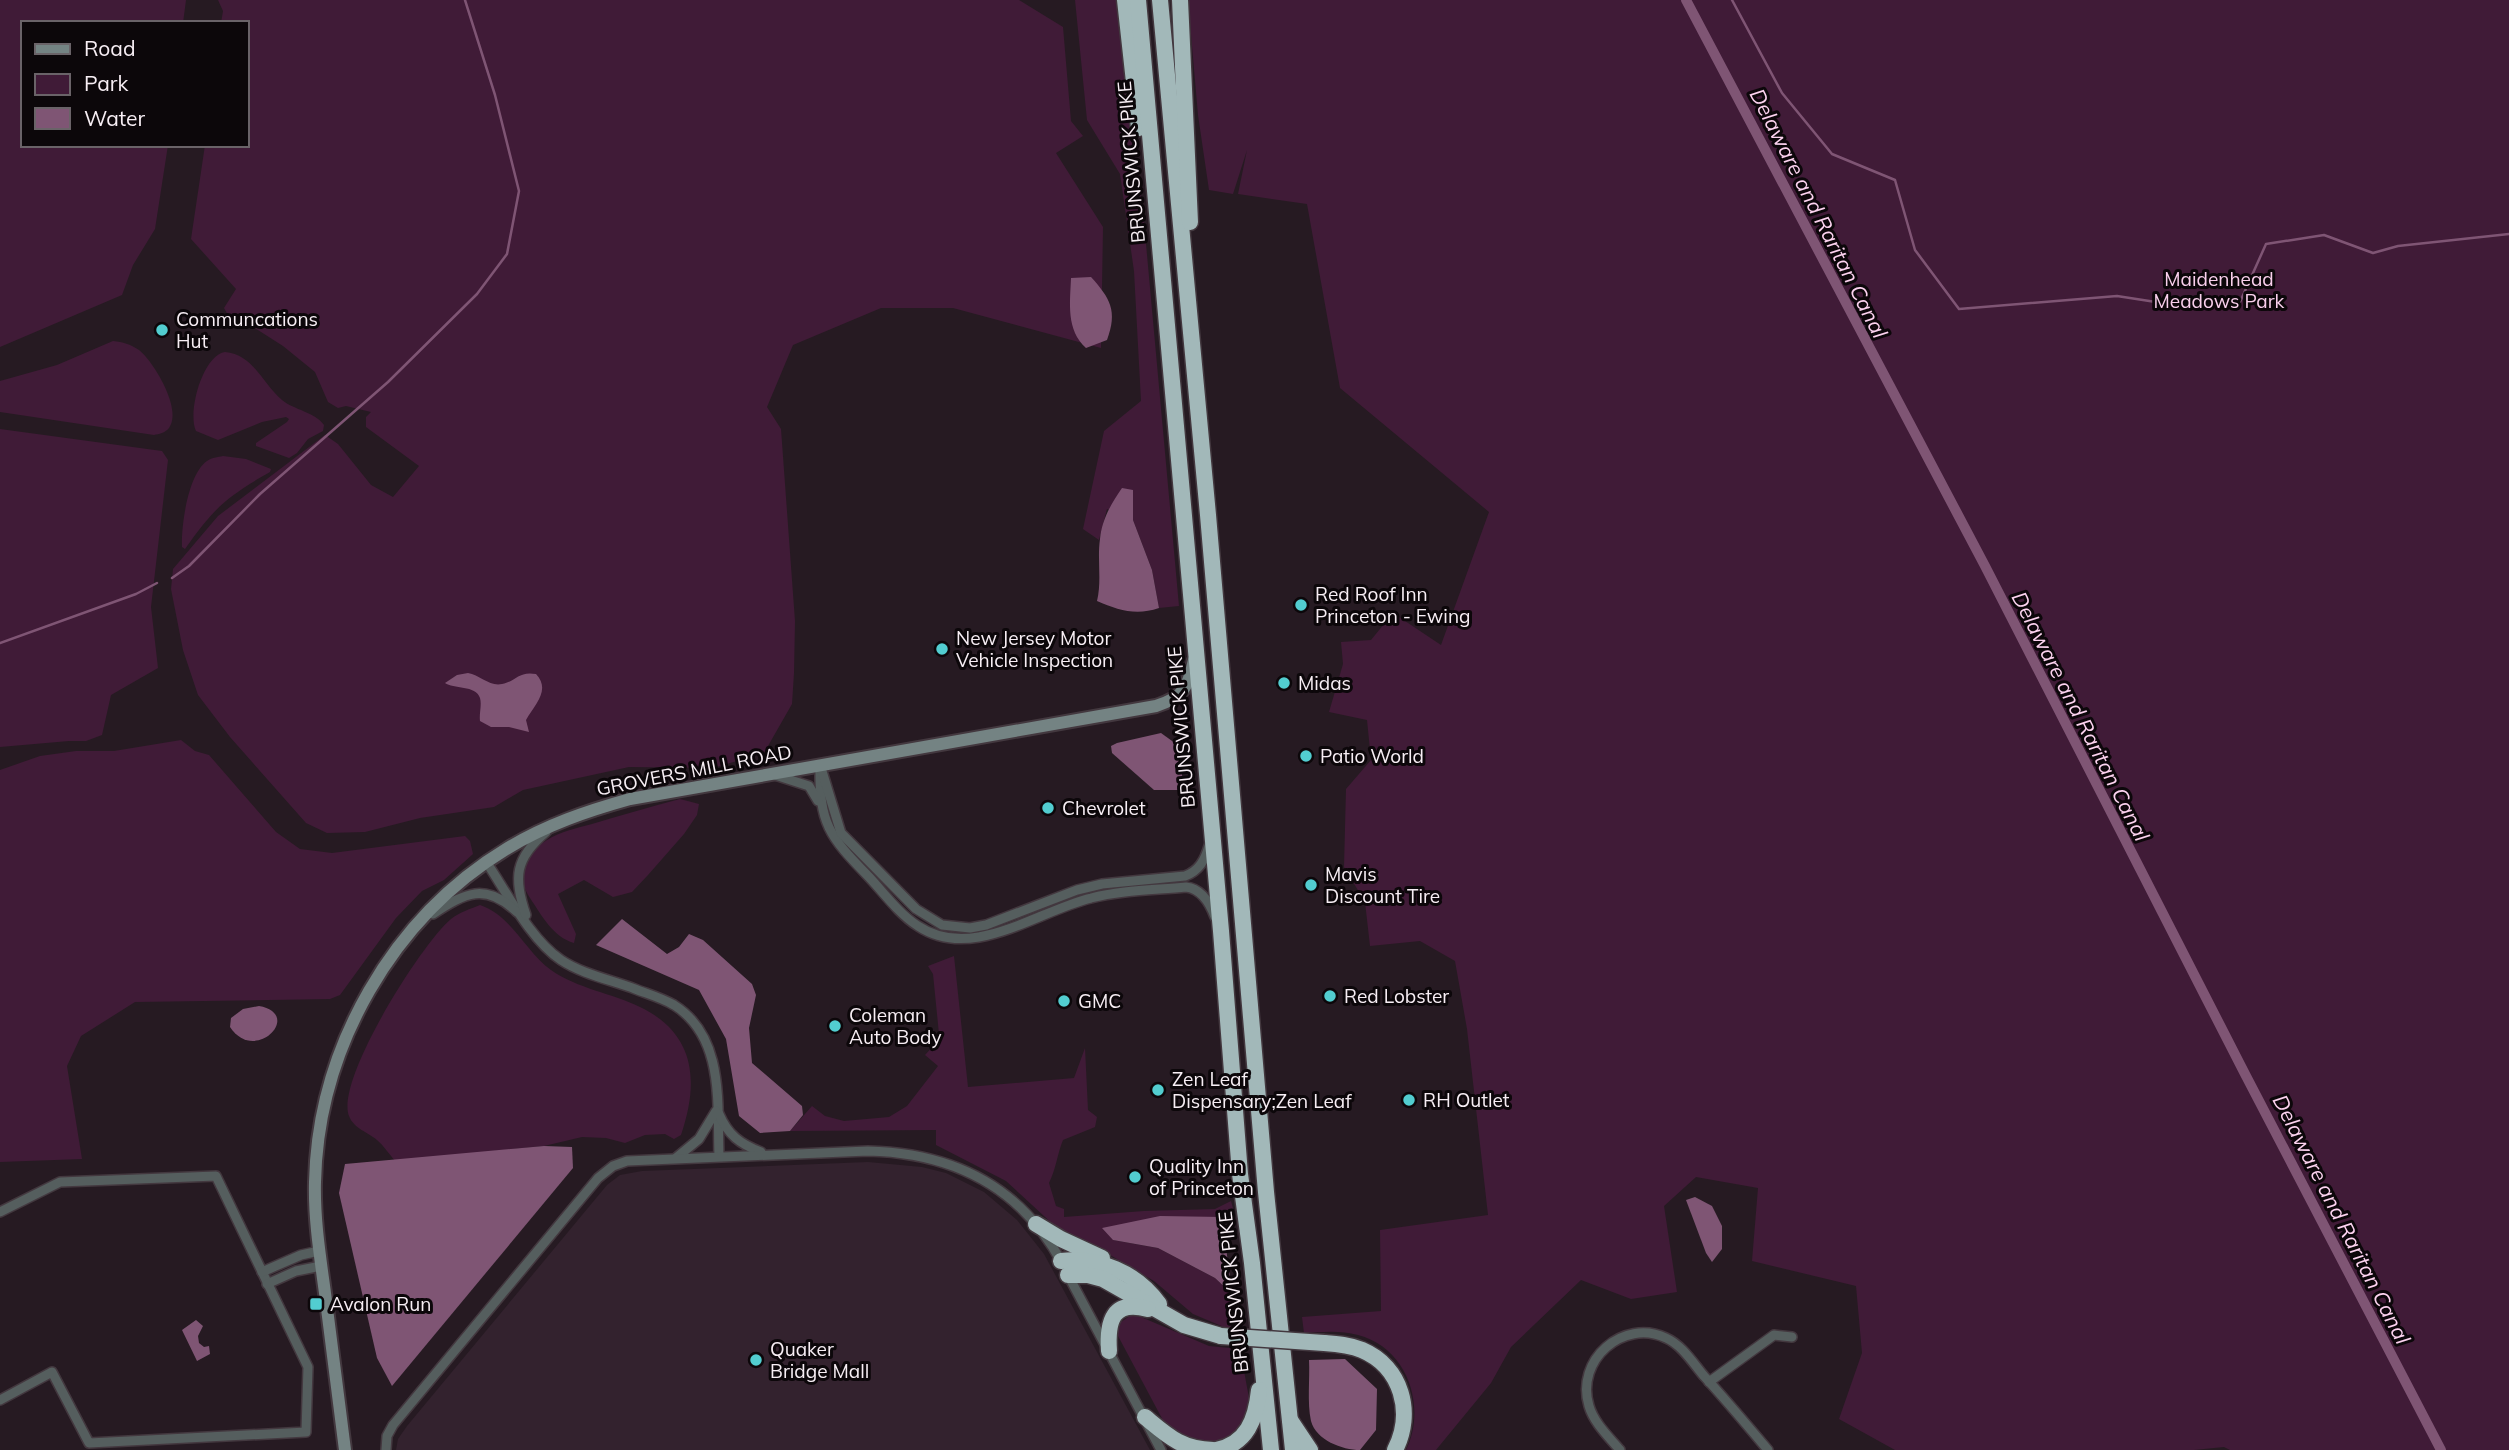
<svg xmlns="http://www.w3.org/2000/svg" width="2509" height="1450" viewBox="0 0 2509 1450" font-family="Mulish,sans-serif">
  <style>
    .built { fill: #33222e }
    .green { fill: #401b37 }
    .water { fill: #7f5574 }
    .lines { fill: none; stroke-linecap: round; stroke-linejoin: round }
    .stream { stroke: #7f5574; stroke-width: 2.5 }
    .canal { stroke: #7f5574; stroke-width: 10 }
    .street-casing { stroke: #43383f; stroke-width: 12 }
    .secondary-casing { stroke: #43383f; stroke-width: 16 }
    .highway-casing { stroke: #43383f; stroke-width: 19 }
    .street { stroke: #555e5e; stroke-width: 9 }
    .secondary { stroke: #748383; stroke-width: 12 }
    .highway { stroke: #a2b8b9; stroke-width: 16 }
    .highway-bridge-casing { stroke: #43383f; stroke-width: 19; stroke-linecap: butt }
    .highway-bridge { stroke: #a2b8b9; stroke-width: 16 }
    .poi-dot { fill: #52cdd0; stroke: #0c070a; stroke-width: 2.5 }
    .labels { text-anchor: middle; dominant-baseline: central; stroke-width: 6; stroke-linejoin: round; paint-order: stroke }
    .street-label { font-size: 19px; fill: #f7eef4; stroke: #0c070a }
    .park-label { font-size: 19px; fill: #f9cfec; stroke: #0c070a }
    .poi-label { font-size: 19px; fill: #f7eef4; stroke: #0c070a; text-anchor: start }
    .water-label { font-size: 21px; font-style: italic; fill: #fdd3f0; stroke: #0c070a }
  </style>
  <rect width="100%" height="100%" fill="#261a22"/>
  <polygon class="built" points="868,1162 922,1167 946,1173 984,1192 1017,1220 1044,1254 1150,1450 396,1450 398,1439 407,1426 607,1185 620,1175 642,1171"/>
  <g class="green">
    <polygon points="0,0 186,0 183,23 23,23 23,145 168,145 155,229 133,265 122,295 0,347"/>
    <polygon points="218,0 1019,0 1063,27 1071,121 1083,136 1056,153 1103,227 1101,348 953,308 881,308 793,345 767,407 781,429 795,621 794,673 792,704 764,753 713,768 629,767 523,790 494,807 420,818 365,832 327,833 306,823 230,737 198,695 183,650 171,589 173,569 218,516 325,435 338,444 371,485 393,497 419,466 366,427 366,417 371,412 346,406 338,408 328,402 315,372 283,346 244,321 229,317 224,308 236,289 191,239 205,145 247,145 247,23 221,23 223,11"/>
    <polygon points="1075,0 1116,0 1117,5 1143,211 1179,606 1159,608 1152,570 1133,520 1107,509 1099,540 1083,529 1104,431 1141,401 1134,271 1120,174 1087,120"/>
    <path d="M1188,0H2509V1450H2230L2224,1447L2194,1450H1895L1839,1419L1862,1353L1856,1286L1752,1261L1758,1188L1696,1177L1664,1206L1677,1292L1631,1299L1581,1280L1511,1347L1491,1383L1436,1450H1406C1427,1407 1408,1348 1358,1335C1340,1330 1322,1332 1304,1333L1302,1317L1381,1311L1380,1230L1488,1215L1467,1029L1455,961L1420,941L1370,946L1365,902L1344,867L1346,789L1371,760L1367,720L1329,712L1343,664L1341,642L1371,640L1393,613L1441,645L1489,512L1340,388L1307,204L1238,194L1247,150L1233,194L1209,190L1198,115Z"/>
    <path d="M113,341C123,342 130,344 139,350C154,362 183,410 169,428C165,433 159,434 154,435L0,412V381L57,365Z"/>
    <path d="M225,352C254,355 262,383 282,400C294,410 315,412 324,425L323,431L308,439L297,453L289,458L256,446V443L287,422L289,419L286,417L262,422L218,440L196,431C187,412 203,355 225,352Z"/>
    <polygon points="0,429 162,451 168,460 151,607 158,668 111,695 102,735 86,741 69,741 0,747"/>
    <path d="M223,456L246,459L271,469L270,472C226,497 214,508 185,549L182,547C181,526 188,474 207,461C211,458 218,457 223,456Z"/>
    <polygon points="181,740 195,751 209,755 276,832 300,849 332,853 465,836 470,841 473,854 444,880 422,891 396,918 340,995 330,999 135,1002 81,1036 67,1066 82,1159 0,1162 0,770 40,756 76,751 114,751"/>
    <path d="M680,799L699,804L697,815L684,834L648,875L632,892L613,897L584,880L558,894L576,934L574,943C553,937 542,916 530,898C515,875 524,855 547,840C559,832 577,828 592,824C621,815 650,807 680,799Z"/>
    <path d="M480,905C512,916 525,951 551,970C578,989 612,993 640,1007C696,1034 699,1082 681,1135L674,1139L665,1134L645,1135L625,1143L606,1138L582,1137L544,1146L395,1161C389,1154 384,1146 377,1140C368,1132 354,1129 349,1116C335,1080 422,943 451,919C460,912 470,909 480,905Z"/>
    <path d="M954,956L968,1087L1074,1078L1085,1048L1088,1110L1097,1117L1095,1127L1063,1140C1057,1155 1056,1169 1049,1183L1056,1206L1064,1209V1217L1144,1211L1215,1209L1231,1201L1236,1219L1222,1217L1113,1240L1158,1248L1215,1278L1230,1292L1238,1315L1231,1330L1193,1314L1154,1281L1105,1252L1057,1228L1006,1181L936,1145V1130L790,1131L812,1106L825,1116L844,1121L889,1117L907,1106L938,1066L925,1055L938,1041L939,1034L933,974L928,966Z"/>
    <polygon points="1131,1315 1141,1317 1209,1346 1240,1349 1251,1409 1231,1442 1197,1447 1166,1426 1117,1334 1121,1322"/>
  </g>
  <g class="water">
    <path d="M1091,277C1110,298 1118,311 1107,340L1086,348C1066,330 1070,303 1071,278Z"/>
    <path d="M1122,488L1133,490V520L1152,570L1159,608C1136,616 1118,610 1097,601C1102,580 1097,560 1100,539C1102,519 1111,504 1122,488Z"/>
    <path d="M468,673C480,675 490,687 502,684C517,681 518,671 536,674C551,690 535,704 526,720L529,732L509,727H491L480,721C479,714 482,705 480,698C476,685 453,689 445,683L457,675Z"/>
    <polygon points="1161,733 1179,746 1183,784 1181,790 1154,790 1112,753 1111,746 1117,743"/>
    <polygon points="622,919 667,954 679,947 689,934 703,940 752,984 756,995 749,1028 752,1063 802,1106 803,1115 790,1131 760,1133 739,1116 726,1039 699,990 596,945"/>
    <path d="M259,1006C304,1014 255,1065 230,1027L231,1018L243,1009Z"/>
    <polygon points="544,1146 572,1147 573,1168 392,1386 377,1358 339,1193 345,1164"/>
    <polygon points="1695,1197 1712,1206 1722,1226 1722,1249 1712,1262 1706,1253 1686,1200"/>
    <polygon points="1160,1216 1222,1217 1230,1278 1230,1292 1215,1278 1158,1248 1113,1240 1102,1228"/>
    <polygon points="196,1320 203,1326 198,1336 199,1343 204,1347 209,1346 210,1354 197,1361 182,1330"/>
    <path d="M1345,1359L1377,1389L1376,1430L1360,1450C1342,1450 1316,1440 1311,1421C1307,1402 1310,1379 1309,1360Z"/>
  </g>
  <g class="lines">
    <g class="stream">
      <polyline points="1732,0 1782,93 1832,154 1895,180 1915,250 1959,309 2117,296 2188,307 2240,302 2266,244 2324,235 2373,253 2398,246 2509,234"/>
      <polyline points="172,578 189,566 260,494 388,382 477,294 507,254 519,191 495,95 465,0"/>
      <polyline points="0,643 136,594 157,583"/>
    </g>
    <polyline class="canal" points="1686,0 1985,566 2245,1074 2441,1450"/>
    <g class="street-casing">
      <g id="street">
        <path d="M820,765C819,824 829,836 869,877C884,893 899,914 918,926C972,962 1037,911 1091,898C1121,890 1155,890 1186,887C1202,889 1210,903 1215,917"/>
        <path d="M822,771L841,833L916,909L942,925L970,928L986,925L1077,890L1102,884L1185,876C1199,871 1205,860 1209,846"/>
        <polyline points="775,775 809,786 818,801"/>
        <path d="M487,863C507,893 531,940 561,960C582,974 611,980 635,989C648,994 662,998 674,1005C725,1037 717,1104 719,1156"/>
        <path d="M433,914C465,893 485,882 517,912"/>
        <path d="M526,915C513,878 515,858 546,832"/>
        <path d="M719,1114C728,1135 740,1144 761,1152"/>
        <polyline points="676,1158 699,1139 716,1111"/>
        <polyline points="0,1212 60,1182 216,1176 308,1367 306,1432 89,1443 52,1372 0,1400"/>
        <polyline points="262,1272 301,1255 319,1251"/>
        <polyline points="1068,1275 1161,1450"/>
        <polyline points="267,1284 296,1271 321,1266"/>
        <polyline points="1709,1382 1774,1335 1792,1337"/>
        <path d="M386,1450L387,1436L393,1425L598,1178L613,1166L627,1161L868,1151C953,1153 1021,1187 1062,1263"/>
        <path d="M1620,1450C1609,1437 1594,1423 1589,1406C1575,1360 1623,1318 1666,1338C1682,1345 1693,1363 1704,1376C1726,1400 1747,1425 1768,1450"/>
      </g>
    </g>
    <g class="secondary-casing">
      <path id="secondary" d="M345,1450C338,1398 332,1345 325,1293C320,1256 314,1219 315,1182C318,1048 392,918 508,848C546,825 587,811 630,799L1156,706C1184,697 1188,687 1194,660"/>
    </g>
    <g class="highway-casing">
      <g id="highway">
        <polyline points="1125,0 1139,128"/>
        <polyline points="1138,0 1221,931 1240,1174 1252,1263 1271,1450"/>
        <polyline points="1160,0 1208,515 1266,1192 1293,1450"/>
        <polyline points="1180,0 1190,222"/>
        <polyline points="1036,1224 1061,1239 1102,1258"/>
        <path d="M1061,1261C1099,1257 1136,1272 1159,1304"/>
        <polyline points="1068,1275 1088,1275 1103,1279 1184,1325 1221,1336"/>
        <path d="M1324,1343C1337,1344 1350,1345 1362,1350C1402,1367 1414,1413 1395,1450"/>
        <path d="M1109,1351C1107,1322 1112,1299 1148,1309"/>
        <path d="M1145,1417C1168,1436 1181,1449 1213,1450"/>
        <polyline points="1290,1420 1310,1450"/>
        <path d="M1216,1450C1247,1444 1256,1419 1259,1390"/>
      </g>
    </g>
    <use href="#street" class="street"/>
    <use href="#secondary" class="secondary"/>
    <use href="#highway" class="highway"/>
    <g class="highway-bridge-casing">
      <polyline id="highway-bridge" points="1221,1336 1324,1343"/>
    </g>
    <use href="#highway-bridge" class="highway-bridge"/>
  </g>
  <g class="poi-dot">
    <circle cx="162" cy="330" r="7"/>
    <circle cx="1301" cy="605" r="7"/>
    <circle cx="942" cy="649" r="7"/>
    <circle cx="1284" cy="683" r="7"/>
    <circle cx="1306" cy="756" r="7"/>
    <circle cx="1048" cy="808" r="7"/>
    <circle cx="1311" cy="885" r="7"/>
    <circle cx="1330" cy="996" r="7"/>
    <circle cx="1064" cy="1001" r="7"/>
    <circle cx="835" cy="1026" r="7"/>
    <circle cx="1158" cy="1090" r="7"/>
    <circle cx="1409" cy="1100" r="7"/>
    <circle cx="1135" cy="1177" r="7"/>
    <rect x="309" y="1297" width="14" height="14" rx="3.5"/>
    <circle cx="756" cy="1360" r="7"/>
  </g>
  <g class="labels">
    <g class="street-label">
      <text transform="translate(1131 162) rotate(-95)">BRUNSWICK PIKE</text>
      <text transform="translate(1181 727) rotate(-95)">BRUNSWICK PIKE</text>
      <text transform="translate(694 770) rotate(-11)">GROVERS MILL ROAD</text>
      <text transform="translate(1233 1292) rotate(-96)">BRUNSWICK PIKE</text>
    </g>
    <g class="park-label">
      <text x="2219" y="279">Maidenhead<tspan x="2219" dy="22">Meadows Park</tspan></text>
    </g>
    <g class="poi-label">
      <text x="176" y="319">Communcations<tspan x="176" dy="22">Hut</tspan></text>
      <text x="1315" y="594">Red Roof Inn<tspan x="1315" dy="22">Princeton - Ewing</tspan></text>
      <text x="956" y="638">New Jersey Motor<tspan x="956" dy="22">Vehicle Inspection</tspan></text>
      <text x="1298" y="683">Midas</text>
      <text x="1320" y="756">Patio World</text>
      <text x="1062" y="808">Chevrolet</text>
      <text x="1325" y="874">Mavis<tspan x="1325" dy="22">Discount Tire</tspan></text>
      <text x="1344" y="996">Red Lobster</text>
      <text x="1078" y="1001">GMC</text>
      <text x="849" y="1015">Coleman<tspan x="849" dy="22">Auto Body</tspan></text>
      <text x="1172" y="1079">Zen Leaf<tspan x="1172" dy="22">Dispensary;Zen Leaf</tspan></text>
      <text x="1423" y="1100">RH Outlet</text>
      <text x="1149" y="1166">Quality Inn<tspan x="1149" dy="22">of Princeton</tspan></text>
      <text x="330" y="1304">Avalon Run</text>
      <text x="770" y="1349">Quaker<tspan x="770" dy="22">Bridge Mall</tspan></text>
    </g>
    <g class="water-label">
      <text transform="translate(1819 213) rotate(63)">Delaware and Raritan Canal</text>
      <text transform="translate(2081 716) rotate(63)">Delaware and Raritan Canal</text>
      <text transform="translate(2342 1219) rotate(63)">Delaware and Raritan Canal</text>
    </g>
  </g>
  <rect x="21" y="21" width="228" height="126" fill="#0c070a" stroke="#6a6368" stroke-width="2"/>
  <rect x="35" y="44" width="35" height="10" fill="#748383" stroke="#6a6368" stroke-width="2"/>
  <text x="84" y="56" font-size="21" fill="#f7eef4">Road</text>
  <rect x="35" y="74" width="35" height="21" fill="#401b37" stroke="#6a6368" stroke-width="2"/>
  <text x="84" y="91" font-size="21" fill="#f7eef4">Park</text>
  <rect x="35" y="108" width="35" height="21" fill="#7f5574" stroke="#6a6368" stroke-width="2"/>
  <text x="84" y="126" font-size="21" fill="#f7eef4">Water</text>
</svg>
